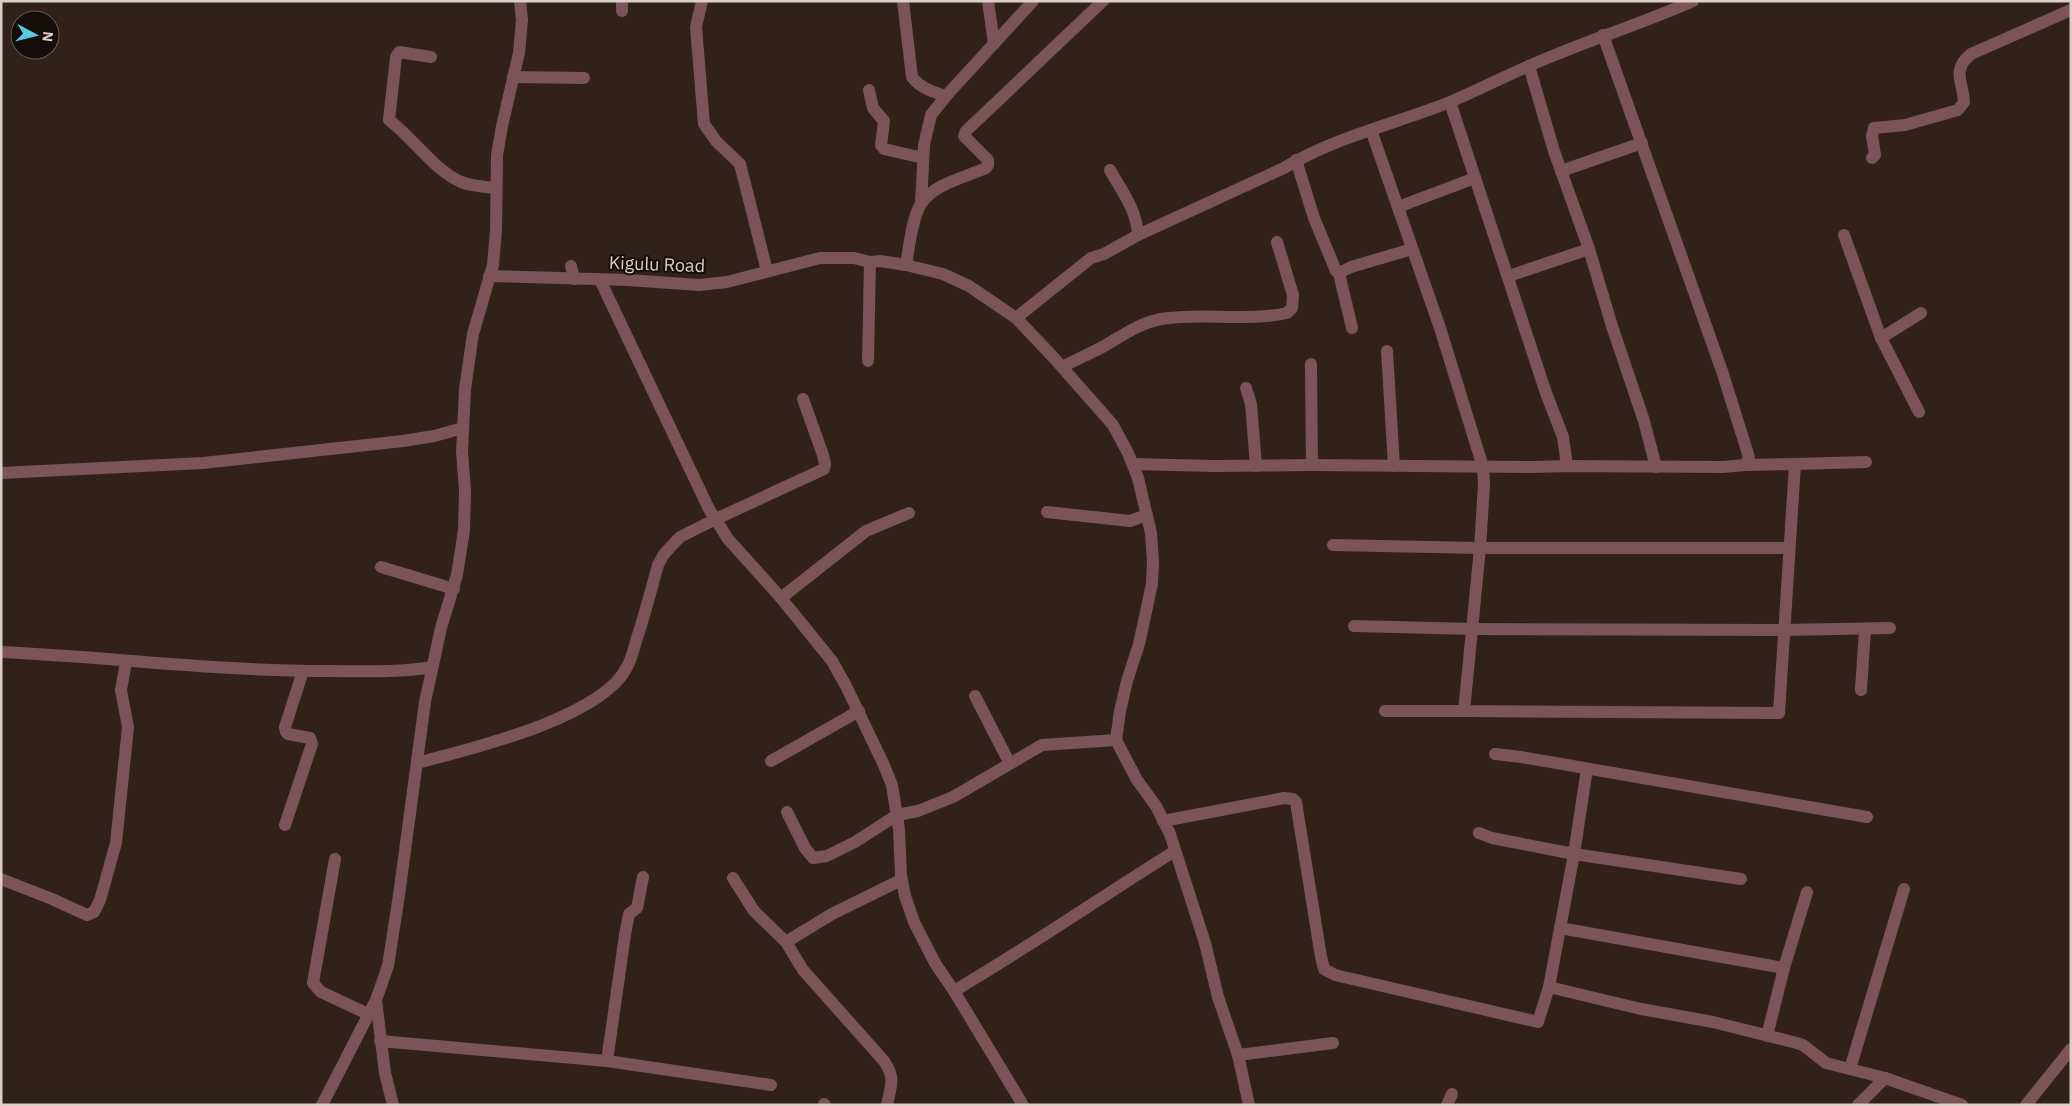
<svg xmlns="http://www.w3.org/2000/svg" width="2072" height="1106" viewBox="0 0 2072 1106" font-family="'IBM Plex Sans',sans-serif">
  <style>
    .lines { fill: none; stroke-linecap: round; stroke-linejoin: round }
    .minor { stroke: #7a5459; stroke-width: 12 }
    .labels { text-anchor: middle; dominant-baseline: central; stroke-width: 4; stroke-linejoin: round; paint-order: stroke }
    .street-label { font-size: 18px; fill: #dbcfc9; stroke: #140d09 }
  </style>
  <rect width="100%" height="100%" fill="#322119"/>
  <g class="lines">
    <g class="minor">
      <polyline points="622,1 622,11"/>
      <polyline points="702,1 696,27 704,124 716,141 740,164 767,271"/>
      <path d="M903,1L912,77C920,88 933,92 946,96"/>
      <polyline points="988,1 994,44"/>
      <path d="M431,57L399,52L396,57L389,120C413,138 434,170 461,182C472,186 485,187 496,188"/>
      <polyline points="1529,66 1554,151 1589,249 1612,326 1644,421 1656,467"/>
      <polyline points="513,77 584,78"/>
      <polyline points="869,90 873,108 884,121 881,145 884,149 923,158"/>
      <polyline points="1450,102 1546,393 1563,437 1567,466"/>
      <polyline points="1371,130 1440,328 1483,467 1484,485 1480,548 1464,711 1779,713 1795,464 1745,465"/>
      <path d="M1872,158L1875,155L1872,136L1874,128L1905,125L1958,110L1964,102C1963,82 1951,70 1971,54L2071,10"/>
      <polyline points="1296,160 1314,218 1336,271 1339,273 1351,267 1412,249"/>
      <path d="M1110,170C1121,190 1137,210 1138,235"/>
      <polyline points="1561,171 1642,143"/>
      <polyline points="921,204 924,145 931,115 946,96 1033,1"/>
      <polyline points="1398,207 1475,178"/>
      <polyline points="1844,235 1881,338 1919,412"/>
      <path d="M906,265C909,248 912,217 921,204C933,184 966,177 986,168L988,165V160L964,136L966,131L1103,1"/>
      <polyline points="571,266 574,279"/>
      <polyline points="1339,273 1352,328"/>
      <polyline points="489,276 628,280 699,285 727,282 820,258 854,258 870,262 880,261 906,265 943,274 969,286 1016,318 1054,358 1113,425 1128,453 1138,478 1151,533 1153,562 1152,584 1139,644 1127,681 1120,711 1116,740 1137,780 1156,806 1170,834 1205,943 1218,997 1238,1055 1249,1105"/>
      <polyline points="1509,276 1589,249"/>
      <polyline points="600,280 709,509 728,539 781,598 832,661 846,686 883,763 892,785 899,829 901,875 905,896 914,922 935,963 954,991 1023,1105"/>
      <path d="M1016,318L1091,258L1104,254L1138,235L1284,168C1335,137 1395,124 1450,102C1485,87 1519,69 1555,55C1601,36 1648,21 1693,1"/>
      <polyline points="1881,338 1921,313"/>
      <polyline points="1387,351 1394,466"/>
      <polyline points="868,361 870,262"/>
      <polyline points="1311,364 1312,465"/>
      <path d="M1062,367C1077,359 1092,353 1106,345C1125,334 1140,323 1161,319C1203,312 1246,322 1287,313L1292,308L1293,295L1277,242"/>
      <polyline points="1246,388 1251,404 1256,466"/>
      <polyline points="1133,464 1214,466 1312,465 1533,467 1567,466 1723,467 1745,465 1749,458 1748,454 1722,371 1603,35"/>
      <polyline points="1795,464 1866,462"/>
      <polyline points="1,473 203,463 403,441 434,436 463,428"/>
      <polyline points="1047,512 1130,521 1147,515"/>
      <polyline points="1333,545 1480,548 1789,548"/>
      <polyline points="381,567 454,589"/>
      <polyline points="781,598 866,531 909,513"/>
      <polyline points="1354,626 1473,629 1784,630 1890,628"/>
      <path d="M1,652C110,657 217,671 326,671C361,671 397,673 432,667"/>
      <polyline points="1861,690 1865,630"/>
      <polyline points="975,696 1009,762"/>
      <polyline points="1385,711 1464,711"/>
      <polyline points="1495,754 1521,757 1867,817"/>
      <polyline points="771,761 859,711"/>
      <path d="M417,763C470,749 602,718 627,667C632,658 634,648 637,638C645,614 651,590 658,565L664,554L680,537L716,519L824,469L825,464L823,455L803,399"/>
      <polyline points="1587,769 1574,854 1549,987 1641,1009 1713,1022 1793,1042 1803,1045 1826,1063 1885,1078 1962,1105"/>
      <polyline points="787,812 805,848 813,858 827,856 855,842 897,815 918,811 953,797 1042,745 1116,740"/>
      <polyline points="1163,821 1284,798 1293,799 1296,802 1321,957 1324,969 1335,975 1538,1022 1549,987"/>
      <polyline points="285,825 312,744 310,738 288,734 286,732 285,727 303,671"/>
      <polyline points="1479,833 1492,838 1574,854 1741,879"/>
      <polyline points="335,859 313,983 321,992 368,1014"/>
      <path d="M733,878L754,911L786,942L803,970L884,1061C896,1079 891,1085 887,1105"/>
      <polyline points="1,879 52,899 87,915 94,912 100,900 116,843 128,727 121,690 126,662"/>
      <polyline points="1560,928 1784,968"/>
      <polyline points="786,942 832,914 901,880"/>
      <path d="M954,991C1029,947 1101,897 1175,851"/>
      <polyline points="376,1000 385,1073 393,1105"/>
      <polyline points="1767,1036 1784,968 1807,892"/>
      <polyline points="380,1041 607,1061 771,1085"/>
      <polyline points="1238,1055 1333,1043"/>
      <polyline points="607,1061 625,935 629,914 637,908 643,877"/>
      <polyline points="1850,1069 1904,889"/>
      <polyline points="824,1104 825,1105"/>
      <polyline points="322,1105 376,1000 388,966 399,895 425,702 441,628 457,575 464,530 465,491 462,452 465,389 473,334 493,265 496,231 497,155 502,126 519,53 522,20 520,1"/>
      <polyline points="1447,1105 1452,1094"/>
      <polyline points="1858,1105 1885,1078"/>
      <polyline points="2026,1105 2071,1049"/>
    </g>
  </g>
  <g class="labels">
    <g class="street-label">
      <text transform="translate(657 264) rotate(2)">Kigulu Road</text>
    </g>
  </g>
  <rect width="2072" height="1106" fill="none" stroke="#dbcfc9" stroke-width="5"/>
  <g transform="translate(35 35) rotate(97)"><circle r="24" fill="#140d09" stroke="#645b56"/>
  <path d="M0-4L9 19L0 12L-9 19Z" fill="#58c9e3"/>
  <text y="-8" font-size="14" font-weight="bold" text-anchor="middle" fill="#dbcfc9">N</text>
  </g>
</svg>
